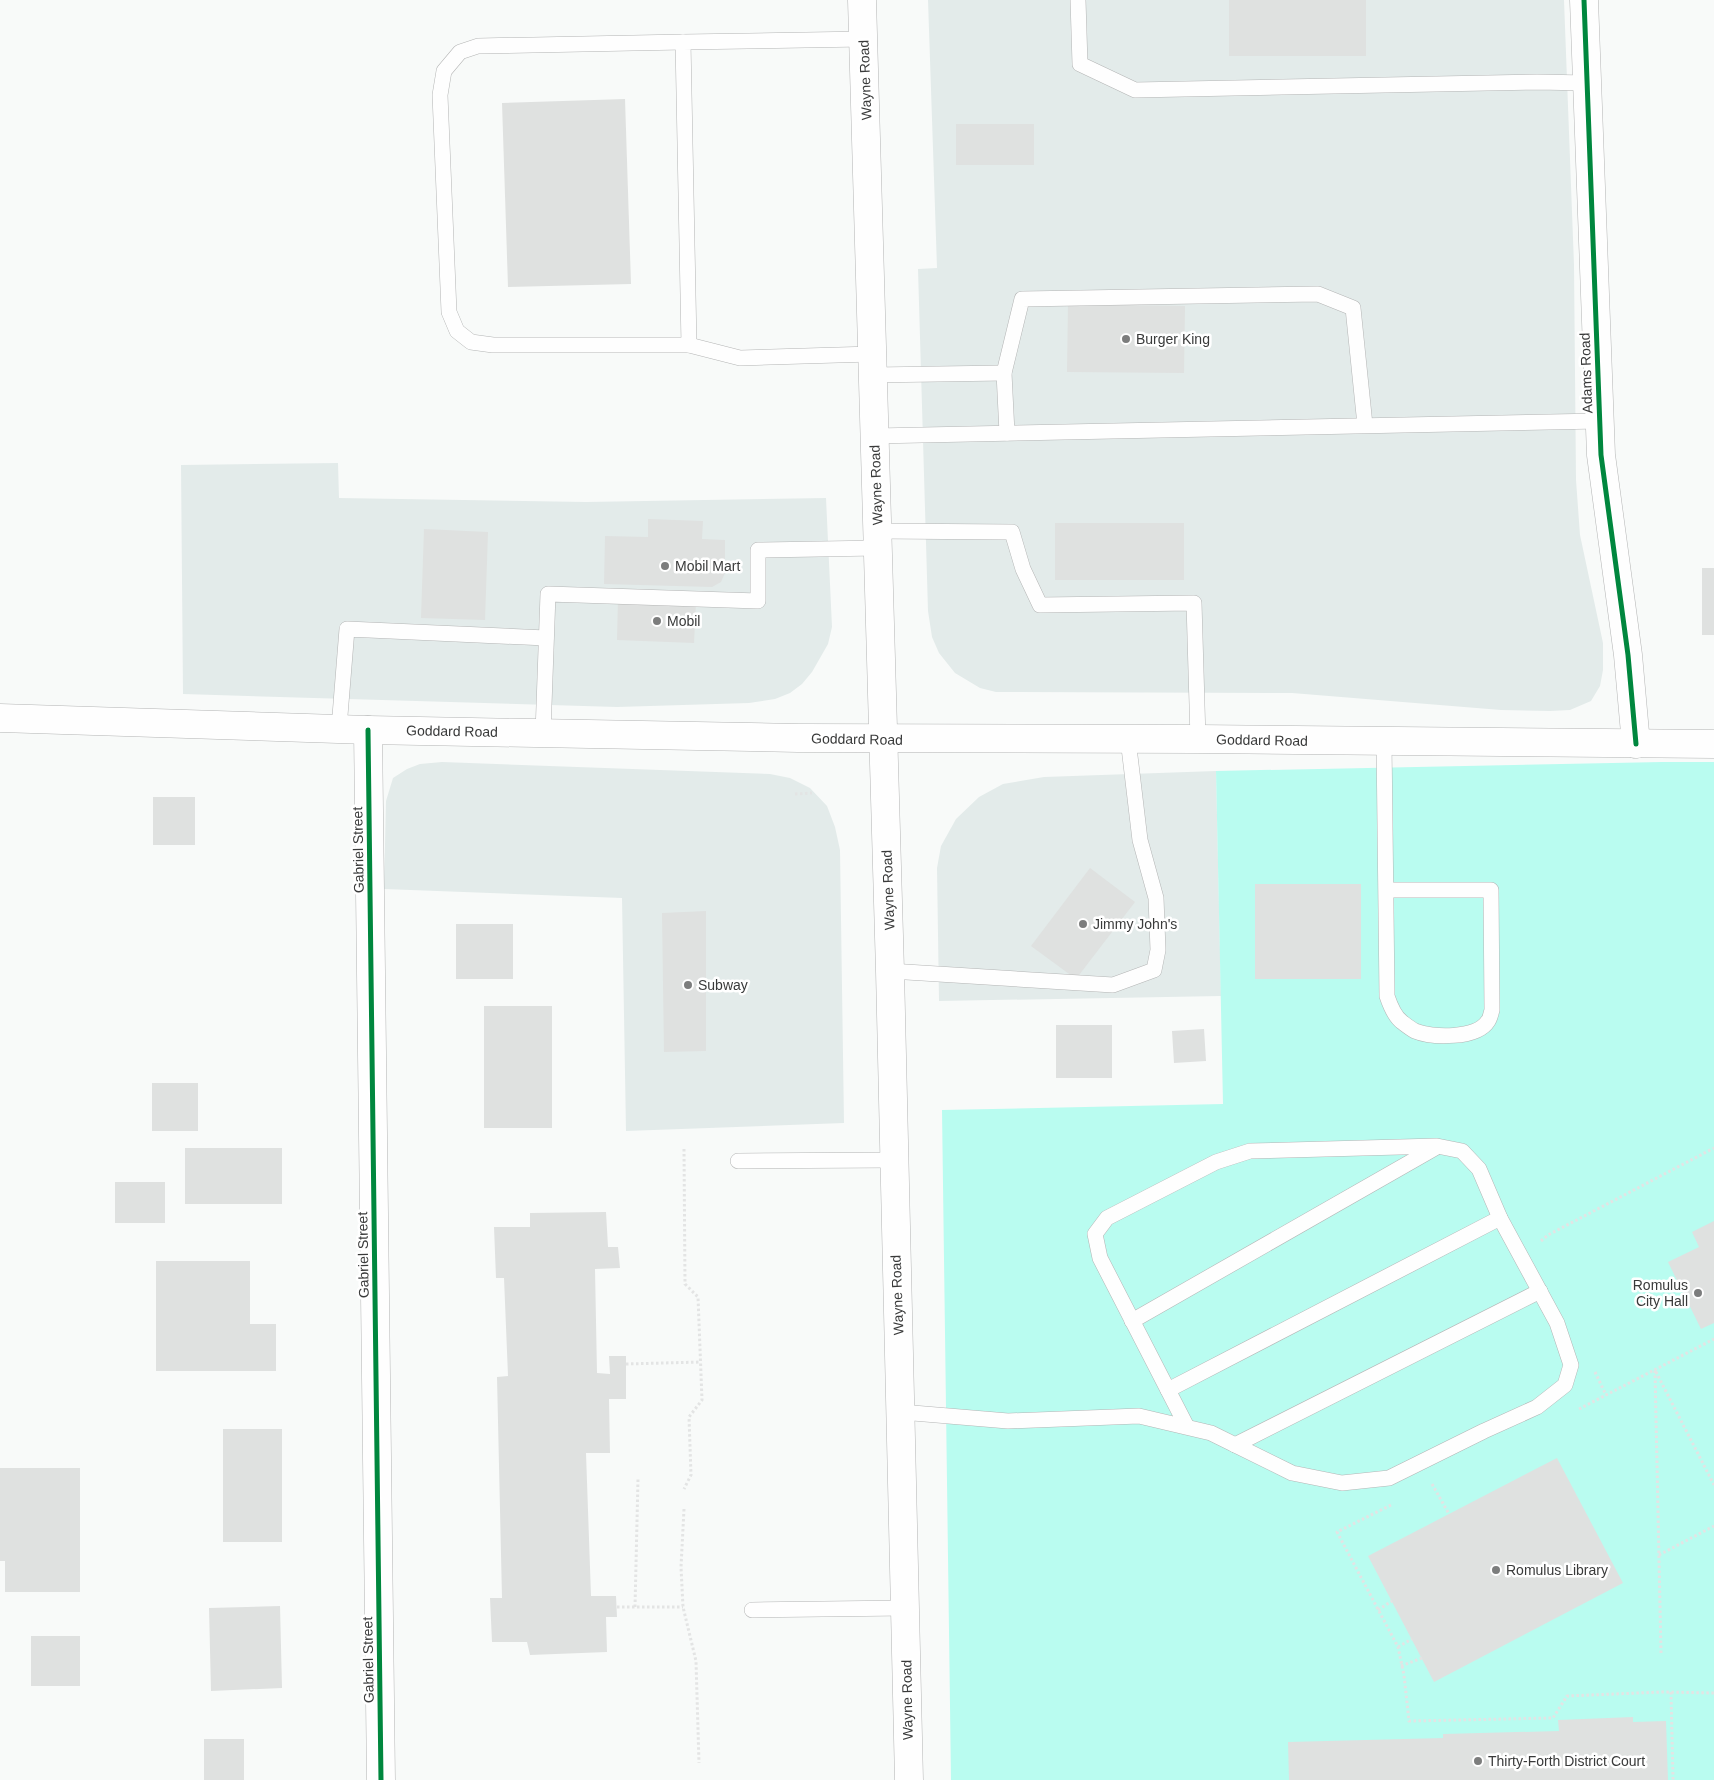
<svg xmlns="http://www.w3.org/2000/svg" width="1714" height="1780" viewBox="0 0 1714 1780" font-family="Arial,sans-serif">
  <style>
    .built { fill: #e3ebea }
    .green { fill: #b9fcf0 }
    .building { fill: #dfe1e0 }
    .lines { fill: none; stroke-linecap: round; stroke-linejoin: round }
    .lane-casing { stroke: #b4b5b5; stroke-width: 16 }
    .street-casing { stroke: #b4b5b5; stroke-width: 29 }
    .secondary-casing { stroke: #b4b5b5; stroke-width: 29 }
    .path { stroke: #e3e4e4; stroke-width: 3; stroke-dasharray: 2.5 2.5; stroke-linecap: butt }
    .lane { stroke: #fefefe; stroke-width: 15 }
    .street { stroke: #fefefe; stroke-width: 28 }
    .secondary { stroke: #fefefe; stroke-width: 28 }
    .cycleway-casing { stroke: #fff; stroke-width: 8 }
    .cycleway { stroke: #00873e; stroke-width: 5 }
    .poi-dot { fill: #7c7d7d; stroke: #fff; stroke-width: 2 }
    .labels { text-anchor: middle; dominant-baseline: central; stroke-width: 5; stroke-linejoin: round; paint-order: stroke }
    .street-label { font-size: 14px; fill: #393a3a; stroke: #fff }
    .poi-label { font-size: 14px; fill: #393a3a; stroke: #fff; text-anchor: start }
  </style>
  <rect width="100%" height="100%" fill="#f8faf9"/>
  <g class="built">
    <polygon points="928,0 1564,0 1574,265 1576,480 1580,535 1603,643 1603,670 1600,686 1591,701 1570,710 1550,711 1501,710 1292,693 996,692 980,688 955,673 939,653 932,637 928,611 918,269 937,268"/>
    <polygon points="338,463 339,498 586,502 826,498 832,627 828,644 812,672 802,684 790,693 775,699 749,703 617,707 183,694 181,465"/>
    <polygon points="442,762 770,774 790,778 810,788 827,806 835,827 840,850 844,1123 626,1131 622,898 384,889 386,801 393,778 407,769 420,764"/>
    <polygon points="1216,771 1221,996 939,1001 937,868 941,846 956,819 979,797 1003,784 1044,777"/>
  </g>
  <polygon class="green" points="1662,762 1714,762 1714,1780 951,1780 942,1110 1223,1104 1216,771"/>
  <g class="building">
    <rect x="1229" y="0" width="137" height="56"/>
    <polygon points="625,99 631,284 508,287 502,103"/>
    <rect x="956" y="124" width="78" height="41"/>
    <polygon points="1068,304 1185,306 1184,373 1067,372"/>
    <polygon points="648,519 703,521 702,539 725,540 725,573 721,582 712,587 604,584 605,536 648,537"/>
    <rect x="1055" y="523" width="129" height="57"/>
    <polygon points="424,529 488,532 485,620 421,618"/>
    <rect x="1702" y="568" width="12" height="67"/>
    <polygon points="618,599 696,602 694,643 617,640"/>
    <rect x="153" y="797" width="42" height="48"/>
    <polygon points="1090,868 1135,902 1076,979 1031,946"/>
    <rect x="1255" y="884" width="106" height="95"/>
    <polygon points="706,911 706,1051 664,1052 662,913"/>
    <rect x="456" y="924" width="57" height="55"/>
    <rect x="484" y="1006" width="68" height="122"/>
    <rect x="1056" y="1025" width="56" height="53"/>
    <polygon points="1204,1029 1206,1061 1174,1063 1172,1031"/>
    <rect x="152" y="1083" width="46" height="48"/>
    <rect x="185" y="1148" width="97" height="56"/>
    <rect x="115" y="1182" width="50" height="41"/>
    <polygon points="606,1212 608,1247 618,1247 620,1268 595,1269 597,1373 610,1374 609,1356 626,1356 626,1399 609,1399 610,1453 586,1453 591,1596 616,1596 617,1617 606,1617 607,1652 530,1655 527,1642 492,1642 490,1598 502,1598 497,1377 508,1376 504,1278 496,1278 494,1227 530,1227 530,1213"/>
    <polygon points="1714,1221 1714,1323 1701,1329 1668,1262 1699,1247 1692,1232"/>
    <polygon points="156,1261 250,1261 250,1324 276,1324 276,1371 156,1371"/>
    <rect x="223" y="1429" width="59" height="113"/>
    <polygon points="1557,1458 1623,1583 1434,1682 1368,1556"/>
    <polygon points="0,1468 80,1468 80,1592 5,1592 5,1561 0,1561"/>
    <polygon points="280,1606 282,1688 211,1691 209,1608"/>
    <rect x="31" y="1636" width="49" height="50"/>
    <polygon points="1633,1717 1633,1722 1666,1721 1668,1780 1289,1780 1288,1742 1443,1738 1443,1734 1559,1731 1558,1720"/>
    <rect x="204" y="1739" width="40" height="41"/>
  </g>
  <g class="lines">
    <g class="lane-casing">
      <g id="lane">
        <polyline points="1078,0 1080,64 1135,90 1537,82 1587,83"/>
        <polyline points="683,42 478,46 460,52 444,71 440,95 449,312 457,331 471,342 493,345 689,345 740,358 872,354"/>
        <polyline points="689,345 683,42 864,39"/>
        <polyline points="873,375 1004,373"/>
        <polyline points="1007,433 1004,373 1022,299 1318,294 1353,308 1365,425"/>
        <polyline points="875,436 1600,421"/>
        <polyline points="877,531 1012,532 1023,569 1040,605 1194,603 1198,739"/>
        <polyline points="339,728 347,629 546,638"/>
        <polyline points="543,733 548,594 758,601 758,550 878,548"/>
        <path d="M1384,741L1387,996C1390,1005 1394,1016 1402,1022C1406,1025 1411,1029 1415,1031C1432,1038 1477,1039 1488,1021C1490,1019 1491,1013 1492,1010L1491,890H1387"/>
        <polyline points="890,971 1113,985 1154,970 1158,950 1156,898 1140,840 1128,739"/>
        <polyline points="738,1161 894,1160"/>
        <polyline points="1132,1321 1435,1148"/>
        <polyline points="1168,1390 1500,1218"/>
        <polyline points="901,1412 1008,1421 1139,1416 1211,1433 1292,1473 1342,1483 1389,1478 1484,1431 1537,1407 1565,1385 1571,1365 1557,1323 1500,1218 1479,1169 1462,1151 1437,1146 1250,1151 1216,1162 1107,1218 1095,1234 1100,1258 1187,1427"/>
        <polyline points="1235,1445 1540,1291"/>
        <polyline points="752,1610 905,1608"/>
      </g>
    </g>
    <g class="street-casing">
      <g id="street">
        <polyline points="1584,0 1601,455 1628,655 1636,744"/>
        <polyline points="368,730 381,1780"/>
      </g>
    </g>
    <g class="secondary-casing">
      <g id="secondary">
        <polyline points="862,0 890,971 909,1780"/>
        <polyline points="0,718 368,730 798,738 1198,739 1714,744"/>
      </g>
    </g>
    <g class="path">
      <polyline points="795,794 812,793"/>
      <polyline points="684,1149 685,1284 698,1297 702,1400 689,1417 691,1475 684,1489"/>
      <polyline points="1541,1241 1548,1235 1714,1148"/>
      <polyline points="626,1364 701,1362"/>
      <polyline points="1595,1372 1606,1395"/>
      <polyline points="1579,1409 1714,1339"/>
      <polyline points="1432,1484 1449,1514"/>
      <polyline points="1391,1505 1337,1532 1398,1647 1404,1675 1409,1721 1553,1718 1567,1696 1662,1692 1714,1693"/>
      <polyline points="684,1509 681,1567 683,1607 696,1661 699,1763"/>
      <polyline points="1659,1555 1714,1526"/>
      <polyline points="617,1607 683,1607"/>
      <polyline points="635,1607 638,1479"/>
      <polyline points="1378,1610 1392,1601"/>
      <polyline points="1398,1647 1412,1639"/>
      <polyline points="1661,1653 1655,1370 1714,1485"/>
      <polyline points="1401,1666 1422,1658"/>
      <polyline points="1671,1692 1673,1780"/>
    </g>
    <use href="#lane" class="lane"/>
    <use href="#street" class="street"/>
    <use href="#secondary" class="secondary"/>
    <g class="cycleway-casing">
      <g id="cycleway">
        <polyline points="1584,0 1601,455 1628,655 1636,744"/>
        <polyline points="368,730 381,1780"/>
      </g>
    </g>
    <use href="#cycleway" class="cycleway"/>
  </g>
  <g class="poi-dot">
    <circle cx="1126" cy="339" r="5"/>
    <circle cx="665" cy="566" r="5"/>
    <circle cx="657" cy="621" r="5"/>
    <circle cx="1083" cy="924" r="5"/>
    <circle cx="688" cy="985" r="5"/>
    <circle cx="1698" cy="1293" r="5"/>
    <circle cx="1496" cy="1570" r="5"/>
    <circle cx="1478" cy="1761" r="5"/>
  </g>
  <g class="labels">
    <g class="street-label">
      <text transform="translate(865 80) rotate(-92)">Wayne Road</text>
      <text transform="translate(1586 373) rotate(-92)">Adams Road</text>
      <text transform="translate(876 485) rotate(-92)">Wayne Road</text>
      <text transform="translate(452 731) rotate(1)">Goddard Road</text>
      <text transform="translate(857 739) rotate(1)">Goddard Road</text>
      <text transform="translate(1262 740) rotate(1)">Goddard Road</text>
      <text transform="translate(358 850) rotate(-91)">Gabriel Street</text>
      <text transform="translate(888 890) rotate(-92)">Wayne Road</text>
      <text transform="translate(363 1255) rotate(-91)">Gabriel Street</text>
      <text transform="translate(897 1295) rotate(-92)">Wayne Road</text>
      <text transform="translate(368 1660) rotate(-91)">Gabriel Street</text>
      <text transform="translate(907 1700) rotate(-91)">Wayne Road</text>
    </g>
    <g class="poi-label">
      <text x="1136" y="339">Burger King</text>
      <text x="675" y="566">Mobil Mart</text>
      <text x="667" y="621">Mobil</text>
      <text x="1093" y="924">Jimmy John's</text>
      <text x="698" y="985">Subway</text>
      <text x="1688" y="1285" text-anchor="end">Romulus<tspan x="1688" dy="16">City Hall</tspan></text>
      <text x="1506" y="1570">Romulus Library</text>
      <text x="1488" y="1761">Thirty-Forth District Court</text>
    </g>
  </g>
</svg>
